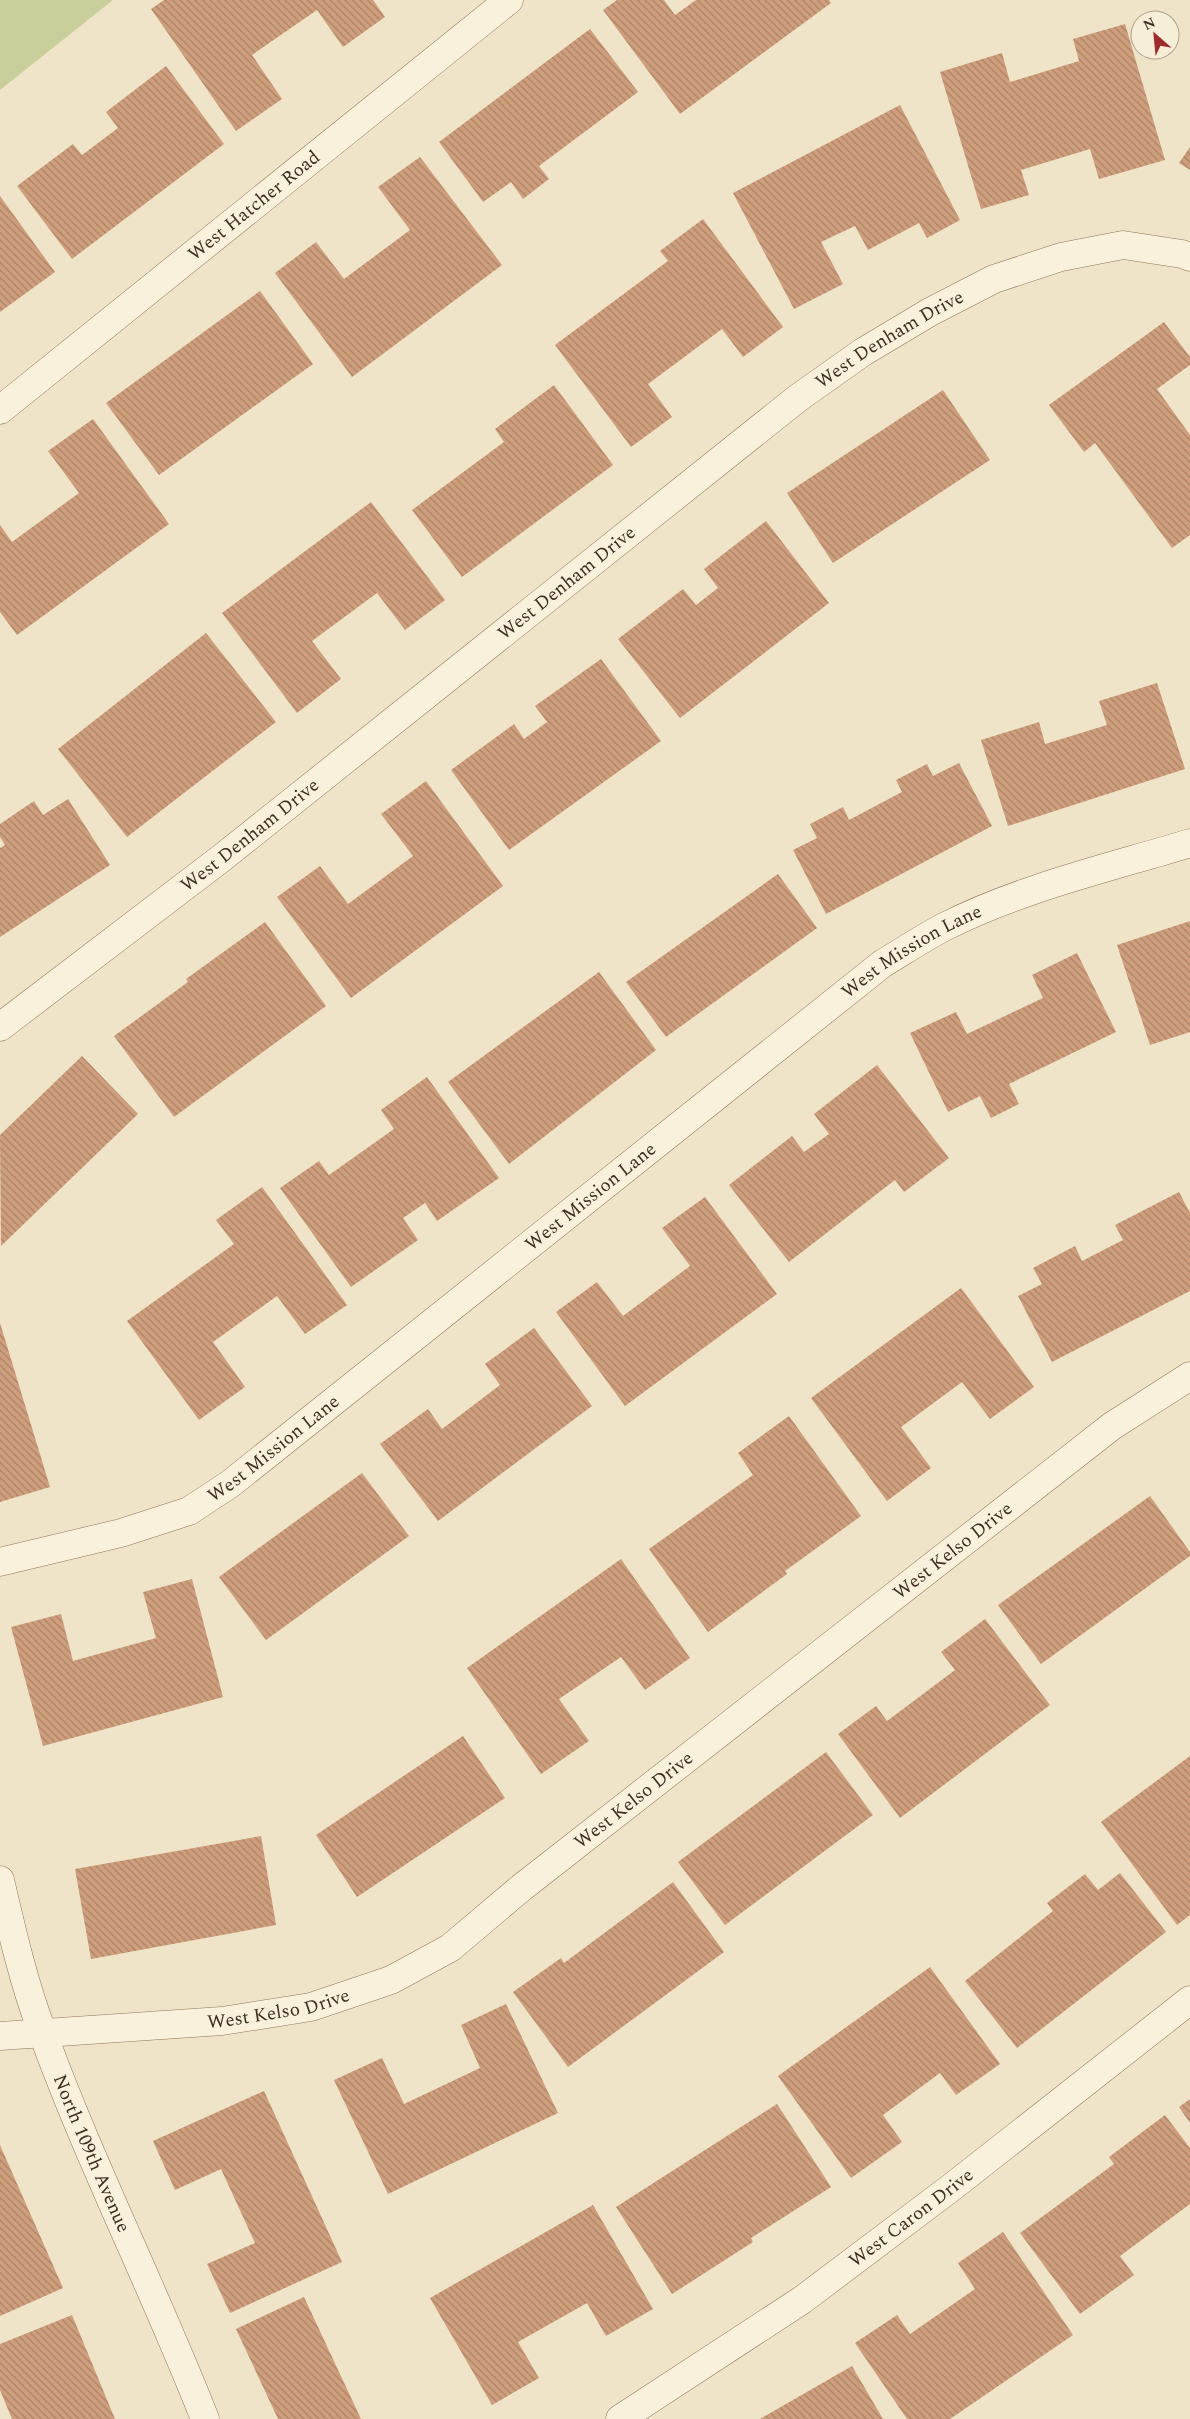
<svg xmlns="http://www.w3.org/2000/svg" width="1190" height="2419" viewBox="0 0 1190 2419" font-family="Spectral,serif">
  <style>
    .grass { fill: #c9cf9b }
    .building { fill: url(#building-back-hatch) }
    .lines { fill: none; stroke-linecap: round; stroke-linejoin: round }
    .street-casing { stroke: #8d765c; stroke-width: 29 }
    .street { stroke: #faf1dc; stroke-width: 28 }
    .labels { text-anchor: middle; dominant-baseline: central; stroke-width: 4; stroke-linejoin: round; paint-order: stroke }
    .street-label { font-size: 19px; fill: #3d2e20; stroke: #f7eed8 }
  </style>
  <defs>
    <pattern id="building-back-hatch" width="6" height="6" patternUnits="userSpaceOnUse" patternTransform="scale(1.25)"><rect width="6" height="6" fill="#cf9f7d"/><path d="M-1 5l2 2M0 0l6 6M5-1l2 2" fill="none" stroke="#a98266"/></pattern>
  </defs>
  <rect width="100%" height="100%" fill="#f0e4c8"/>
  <polygon class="grass" points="0,0 113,0 0,90"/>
  <g class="building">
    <polygon points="164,0 373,0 385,17 343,47 317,10 252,55 282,99 236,131 151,9"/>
    <polygon points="617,0 664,0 675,15 696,0 829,0 831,3 680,114 603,10"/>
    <polygon points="1125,24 1165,160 1099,179 1090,149 1021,170 1029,195 981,209 940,72 1002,53 1010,82 1079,61 1073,39"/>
    <polygon points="590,29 638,92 539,166 549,179 523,199 511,182 483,202 439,142"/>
    <polygon points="166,66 224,144 72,259 17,186 73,144 82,155 118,128 106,112"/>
    <polygon points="900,105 960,220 927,238 919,223 868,250 855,226 821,242 843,284 794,309 733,193"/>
    <polygon points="1190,147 1190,170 1179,163"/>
    <polygon points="420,157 502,265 352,377 275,273 316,242 344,279 410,230 378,187"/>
    <polygon points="0,196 55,272 0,312"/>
    <polygon points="703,219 783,327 743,357 722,329 648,384 672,417 631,447 555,345 668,261 660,251"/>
    <polygon points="260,291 313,364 159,475 106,403"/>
    <polygon points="1164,322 1190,357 1190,365 1157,389 1190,435 1190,535 1172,548 1095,443 1084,452 1049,405"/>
    <polygon points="554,385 613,465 462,577 412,510 504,442 495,429"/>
    <polygon points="943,390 990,460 833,563 787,493"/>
    <polygon points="93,419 169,524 17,635 0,612 0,525 12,542 79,493 48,451"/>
    <polygon points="371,502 445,600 405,630 377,593 312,641 341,679 297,713 222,613"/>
    <polygon points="766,521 829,603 680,718 618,639 683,589 696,605 718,588 704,569"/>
    <polygon points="206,633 276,722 127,837 58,749"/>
    <polygon points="601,659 661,741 509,850 451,770 514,724 524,739 547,722 535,706"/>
    <polygon points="1157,683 1185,769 1008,826 981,740 1039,722 1045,744 1107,725 1099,701"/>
    <polygon points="959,763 992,826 826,914 793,850 817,838 810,824 843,807 849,820 902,792 896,780 927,764 933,776"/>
    <polygon points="426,781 503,886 351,998 277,897 320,866 348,904 413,856 381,814"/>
    <polygon points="68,799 110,865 0,937 0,848 5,845 0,837 0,824 34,801 43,815"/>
    <polygon points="778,874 817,928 666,1037 626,982"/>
    <polygon points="1190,921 1190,1032 1150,1045 1117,945"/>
    <polygon points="265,922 326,1006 174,1117 114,1036 188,982 186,979"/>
    <polygon points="1077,953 1116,1032 1009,1084 1019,1104 991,1118 980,1096 948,1112 910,1033 956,1012 967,1034 1043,998 1032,975"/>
    <polygon points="599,972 656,1050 509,1164 448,1082"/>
    <polygon points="82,1056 138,1114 1,1246 0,1135"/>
    <polygon points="877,1065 949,1158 904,1192 895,1180 789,1262 729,1185 792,1136 804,1152 829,1134 814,1114"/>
    <polygon points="427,1077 499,1178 437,1221 425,1203 403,1218 418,1240 351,1287 280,1188 319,1161 329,1175 394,1129 381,1110"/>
    <polygon points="262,1187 347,1305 305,1334 277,1296 213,1342 245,1387 199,1420 127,1321 234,1244 216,1220"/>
    <polygon points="1179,1192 1190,1213 1190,1291 1052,1362 1018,1296 1042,1284 1033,1268 1075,1246 1082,1261 1123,1240 1115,1225"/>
    <polygon points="705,1197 777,1294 625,1406 556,1312 597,1282 623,1316 690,1266 662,1228"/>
    <polygon points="961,1288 1034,1387 990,1419 962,1382 901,1427 931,1468 887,1501 811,1398"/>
    <polygon points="0,1323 50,1487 0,1502"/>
    <polygon points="534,1328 592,1406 438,1521 380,1444 428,1409 442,1429 500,1385 485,1364"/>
    <polygon points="789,1416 861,1516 785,1571 787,1574 708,1632 649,1549 753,1475 738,1453"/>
    <polygon points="362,1473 409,1536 266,1640 219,1577"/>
    <polygon points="1150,1496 1190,1552 1190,1556 1041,1664 998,1605"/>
    <polygon points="621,1559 690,1658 645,1690 621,1657 559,1699 589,1741 541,1774 467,1668"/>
    <polygon points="192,1579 223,1697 43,1746 11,1627 61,1614 73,1661 156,1638 143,1592"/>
    <polygon points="985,1619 1050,1705 900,1818 838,1734 876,1706 887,1721 955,1670 941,1652"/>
    <polygon points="463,1736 505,1798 357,1897 316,1835"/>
    <polygon points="826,1752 873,1815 725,1925 678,1862"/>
    <polygon points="1190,1756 1190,1915 1177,1925 1101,1822"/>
    <polygon points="261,1836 276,1925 91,1959 75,1869"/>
    <polygon points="1120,1873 1166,1932 1017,2048 965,1981 1053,1911 1047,1903 1085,1874 1098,1890"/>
    <polygon points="673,1882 724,1952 568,2067 513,1992 561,1958 564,1963"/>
    <polygon points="930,1967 1000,2064 956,2095 940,2073 883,2115 902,2142 851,2178 778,2076"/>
    <polygon points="506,2004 558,2113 388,2194 334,2080 382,2058 404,2104 480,2068 461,2025"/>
    <polygon points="264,2091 342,2262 230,2313 207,2264 255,2243 221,2169 175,2190 153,2141"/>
    <polygon points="1190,2099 1190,2123 1179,2107"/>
    <polygon points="777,2104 831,2187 751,2238 753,2242 672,2294 616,2207"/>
    <polygon points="1165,2115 1190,2148 1190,2204 1120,2256 1134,2275 1080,2314 1020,2233 1114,2164 1109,2157"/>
    <polygon points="0,2145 63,2288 0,2316"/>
    <polygon points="593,2205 653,2309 606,2336 587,2303 518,2342 539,2378 492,2405 430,2298"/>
    <polygon points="1003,2232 1073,2335 950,2419 907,2419 855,2343 897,2315 910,2334 975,2289 958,2263"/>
    <polygon points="304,2297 361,2419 278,2419 236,2329"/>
    <polygon points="72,2315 115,2419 12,2419 0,2390 0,2344"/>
    <polygon points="852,2366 883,2419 760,2419"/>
  </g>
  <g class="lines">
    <g class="street-casing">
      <g id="street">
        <path id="s1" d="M0,410L509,0"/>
        <path id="s2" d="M0,1027L223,857L798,398L863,352L930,312L994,279L1061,257L1123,245L1182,254L1190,257"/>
        <path id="s3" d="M0,1562L121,1533L189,1511L230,1484L882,964C902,952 923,938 944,927C1021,888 1108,868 1190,843"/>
        <path id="s4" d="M0,1880C12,1932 24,1984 43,2034C91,2165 154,2289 205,2419"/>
        <path id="s5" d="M0,2036L222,2021L311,2007L391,1980L450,1948L521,1888L1112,1426L1190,1376"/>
        <path id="s6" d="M620,2419L802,2300L952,2187L1190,2000"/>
      </g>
    </g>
    <use href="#street" class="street"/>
  </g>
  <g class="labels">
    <g class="street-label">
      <text stroke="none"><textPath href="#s1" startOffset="326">West Hatcher Road</textPath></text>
      <text stroke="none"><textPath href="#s2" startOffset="1125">West Denham Drive</textPath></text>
      <text stroke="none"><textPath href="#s2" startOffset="720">West Denham Drive</textPath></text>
      <text stroke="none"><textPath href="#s2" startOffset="315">West Denham Drive</textPath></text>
      <text stroke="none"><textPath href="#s3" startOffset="1111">West Mission Lane</textPath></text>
      <text stroke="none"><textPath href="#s3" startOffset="706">West Mission Lane</textPath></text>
      <text stroke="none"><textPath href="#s3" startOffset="301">West Mission Lane</textPath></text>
      <text stroke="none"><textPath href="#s5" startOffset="1105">West Kelso Drive</textPath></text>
      <text stroke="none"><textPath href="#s5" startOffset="700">West Kelso Drive</textPath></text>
      <text stroke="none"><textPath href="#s5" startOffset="280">West Kelso Drive</textPath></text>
      <text stroke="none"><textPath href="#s4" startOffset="289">North 109th Avenue</textPath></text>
      <text stroke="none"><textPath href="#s6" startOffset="354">West Caron Drive</textPath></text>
    </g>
  </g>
  <g transform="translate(1155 35) rotate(333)"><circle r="24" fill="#f7eed8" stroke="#ada18e"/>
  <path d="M0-4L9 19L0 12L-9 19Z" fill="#9e2a2b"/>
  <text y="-8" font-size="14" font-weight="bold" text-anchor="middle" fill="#3d2e20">N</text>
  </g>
</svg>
